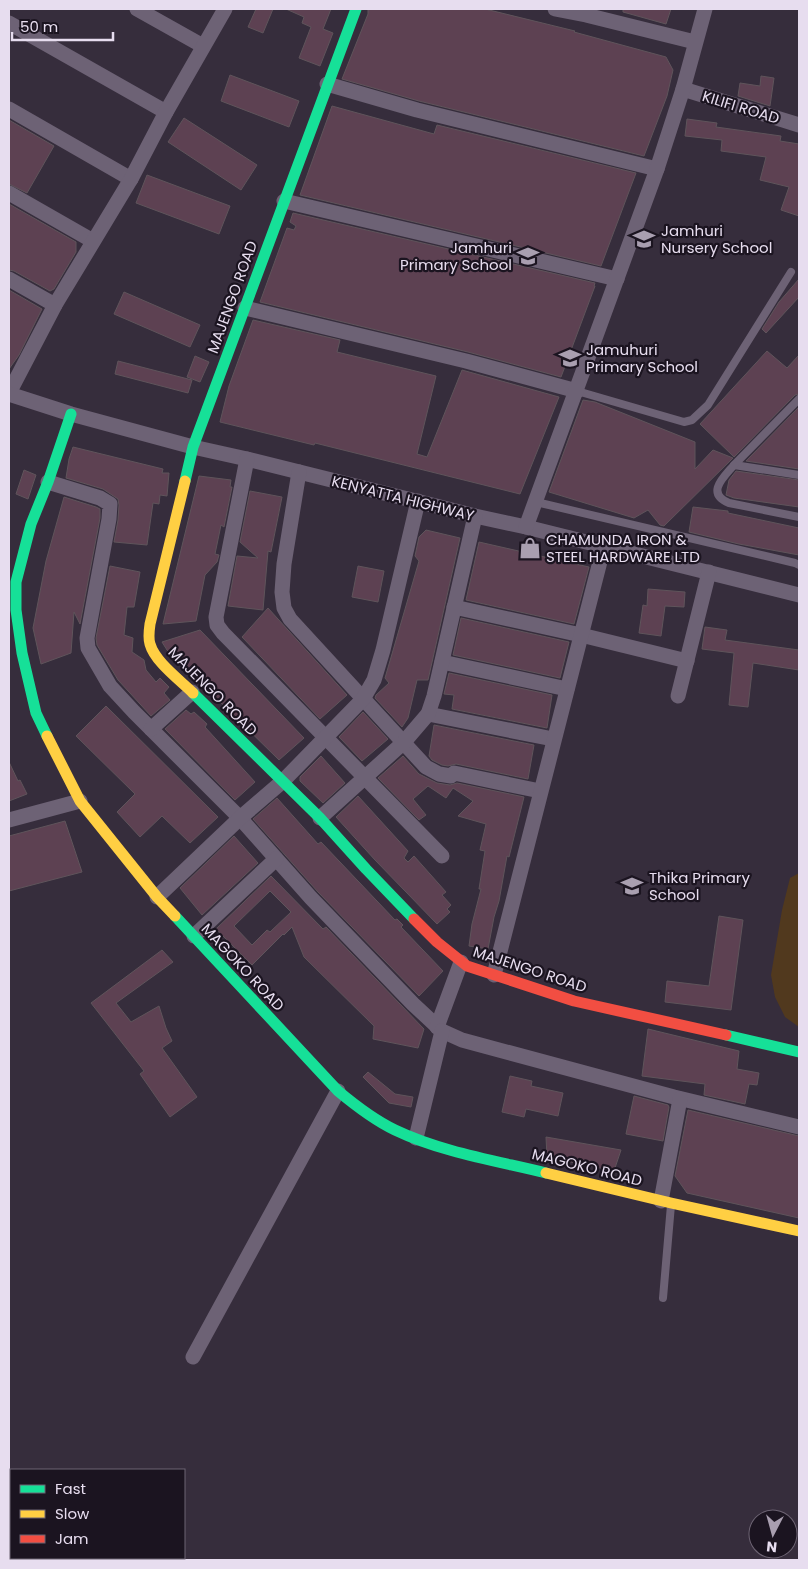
<svg xmlns="http://www.w3.org/2000/svg" width="808" height="1569" viewBox="0 0 808 1569" font-family="Poppins,sans-serif">
  <style>
    .green { fill: #51391e }
    .building { fill: #5d4152; stroke: #5f545b; fill-rule: evenodd }
    .lines { fill: none; stroke-linecap: round; stroke-linejoin: round }
    .lane { stroke: #6d6275; stroke-width: 8 }
    .street { stroke: #6d6275; stroke-width: 15 }
    .fast { stroke: #16e098; stroke-width: 11 }
    .slow { stroke: #ffcf43; stroke-width: 11 }
    .jam { stroke: #f24e42; stroke-width: 11 }
    .labels { text-anchor: middle; dominant-baseline: central; stroke-width: 4.5; stroke-linejoin: round; paint-order: stroke }
    .street-label { font-size: 15px; fill: #e7ddef; stroke: #1b1420 }
    .poi-label { font-size: 15px; fill: #e7ddef; stroke: #1b1420; text-anchor: start }
  </style>
  <rect width="100%" height="100%" fill="#362d3c"/>
  <polygon class="green" points="799,873 799,1027 785,1017 775,997 771,975 782,910 790,878"/>
  <g class="building">
    <polygon points="256,9 273,9 263,33 248,27"/>
    <polygon points="286,9 331,9 323,29 333,33 320,66 299,58 311,27 302,23 304,17"/>
    <polygon points="368,9 485,9 575,31 574,32 666,57 673,70 667,96 644,156 419,101 342,79 368,14"/>
    <polygon points="623,9 671,9 666,24 623,12"/>
    <polygon points="230,75 299,101 289,127 221,101"/>
    <polygon points="761,76 774,78 770,106 738,96 740,83 760,86"/>
    <polygon points="332,106 434,134 437,125 636,173 601,266 300,195"/>
    <polygon points="184,118 257,165 241,190 168,142"/>
    <polygon points="687,119 717,123 716,127 781,136 780,141 799,144 799,216 781,210 789,187 760,180 766,157 721,151 722,140 685,136"/>
    <polygon points="9,120 54,146 27,193 9,184"/>
    <polygon points="147,175 230,206 219,234 136,203"/>
    <polygon points="9,204 76,242 76,252 54,289 50,291 14,271 9,270"/>
    <polygon points="293,213 595,283 594,286 595,286 561,377 468,352 260,302 287,228 294,230 296,226 290,222"/>
    <polygon points="799,279 799,297 766,333 762,329 779,302"/>
    <polygon points="9,290 42,309 19,355 9,369"/>
    <polygon points="124,292 200,325 190,347 114,314"/>
    <polygon points="253,320 340,340 337,352 436,376 417,454 427,457 462,370 559,397 520,494 315,443 314,445 220,422 229,386"/>
    <polygon points="767,351 787,368 799,355 799,394 795,395 734,457 700,424"/>
    <polygon points="195,356 209,362 200,382 187,377"/>
    <polygon points="118,361 192,380 188,393 115,374"/>
    <polygon points="583,400 595,402 695,442 695,469 713,450 733,458 664,526 660,525 648,510 634,518 549,492"/>
    <polygon points="799,407 799,469 746,461"/>
    <polygon points="73,447 163,469 162,473 169,473 167,496 160,495 159,504 153,503 147,545 114,542 118,520 119,505 118,499 103,489 66,478 69,459"/>
    <polygon points="24,470 36,475 28,499 16,494"/>
    <polygon points="736,471 799,480 799,507 734,498 726,495 729,480"/>
    <polygon points="199,476 231,480 230,487 232,487 224,527 221,525 215,554 219,555 217,562 205,575 196,621 163,624"/>
    <polygon points="250,491 282,497 271,552 268,551 263,610 228,606 237,556 258,558 240,542"/>
    <polygon points="64,497 96,507 100,509 100,518 80,624 74,612 71,653 41,664 33,628 46,561"/>
    <polygon points="693,507 728,511 728,513 799,528 799,555 739,544 689,532"/>
    <polygon points="426,530 460,538 428,680 417,680 408,718 402,727 375,698 376,695 389,683 385,678 419,561 415,556 419,537"/>
    <polygon points="479,542 589,567 574,624 466,600"/>
    <polygon points="110,566 140,572 134,607 127,607 124,635 133,638 132,652 144,660 146,670 156,682 160,678 169,687 164,693 170,700 151,716 118,680 97,645 96,638"/>
    <polygon points="358,566 384,571 378,602 352,597"/>
    <polygon points="648,589 685,592 684,607 665,606 661,636 639,633 643,605 647,606"/>
    <polygon points="268,608 347,695 320,719 242,637"/>
    <polygon points="461,618 569,642 560,678 453,655"/>
    <polygon points="705,627 727,630 725,640 799,650 799,670 753,663 748,707 729,705 734,653 702,649"/>
    <polygon points="200,630 304,738 279,760 167,650 162,642"/>
    <polygon points="449,673 552,695 547,728 452,709 454,695 444,694"/>
    <polygon points="106,706 218,817 190,843 162,816 140,837 117,812 135,794 76,736"/>
    <polygon points="186,710 191,714 194,712 207,724 205,727 255,782 235,800 165,729"/>
    <polygon points="363,712 388,739 362,761 339,737"/>
    <polygon points="434,725 534,745 528,779 456,764 448,766 442,765 432,760 429,756"/>
    <polygon points="321,756 345,783 323,803 300,781 300,777"/>
    <polygon points="403,756 419,774 437,783 450,785 457,783 524,797 509,857 507,856 499,901 494,917 488,949 469,946 472,924 481,889 479,889 485,851 480,850 486,824 458,816 473,801 453,788 446,798 428,786 413,799 426,815 419,820 378,778"/>
    <polygon points="9,762 18,781 20,780 27,794 9,801"/>
    <polygon points="358,796 408,851 404,858 408,862 414,856 446,892 442,895 451,905 447,909 450,912 437,924 375,860 336,817"/>
    <polygon points="277,798 318,844 321,842 395,920 397,919 403,925 401,927 443,971 419,996 318,892 253,819"/>
    <polygon points="65,821 82,872 9,891 9,836"/>
    <polygon points="234,836 258,863 202,915 180,888"/>
    <path d="M271,876L323,929L326,927L424,1029L418,1048L373,1039L374,1026L304,957L292,927L284,935L283,934L252,965L216,929ZM270,891L291,912L270,932L267,930L252,945L234,926Z"/>
    <polygon points="719,916 743,920 731,1010 665,1002 667,981 709,986"/>
    <polygon points="162,950 173,962 116,1003 131,1022 159,1006 166,1028 172,1041 162,1048 197,1097 170,1117 140,1074 144,1071 91,1003"/>
    <polygon points="648,1029 739,1051 737,1069 759,1073 757,1085 749,1084 745,1104 704,1095 705,1084 642,1076"/>
    <polygon points="368,1072 395,1094 413,1097 411,1107 389,1103 363,1077"/>
    <polygon points="510,1076 532,1081 531,1086 563,1093 558,1116 526,1109 524,1117 502,1112"/>
    <polygon points="634,1096 668,1105 669,1107 663,1141 626,1134"/>
    <polygon points="688,1110 799,1136 799,1218 687,1193 675,1176"/>
    <polygon points="546,1137 621,1150 614,1171 547,1157"/>
  </g>
  <g class="lines">
    <g class="lane">
      <polyline points="577,391 684,422 692,420 708,405 791,272"/>
      <polyline points="799,399 734,465 799,475"/>
      <path d="M734,465C724,477 705,493 729,503L799,517"/>
      <polyline points="536,502 795,563 799,565"/>
      <polyline points="663,1298 671,1205"/>
    </g>
    <g class="street">
      <polyline points="137,9 203,46"/>
      <polyline points="555,9 586,15 695,42"/>
      <polyline points="9,23 166,112"/>
      <polyline points="327,84 417,110 657,169"/>
      <polyline points="683,89 799,125"/>
      <polyline points="9,109 131,179"/>
      <polyline points="9,193 93,241"/>
      <polyline points="284,201 617,279"/>
      <polyline points="9,279 55,305"/>
      <polyline points="245,308 466,361 577,391"/>
      <polyline points="9,393 55,305 131,179 166,112 225,9"/>
      <polyline points="9,394 71,414 193,447 247,459 440,507 475,516 526,527 799,595"/>
      <polyline points="247,459 216,617 217,625 223,633 442,856"/>
      <polyline points="299,472 284,564 282,592 284,608 290,619 426,767 439,774 451,776 454,773 540,791"/>
      <polyline points="48,482 100,498 110,504 109,519 87,638 88,648 110,686 134,712 240,818 311,898 413,1004 442,1031 462,1040 674,1097 799,1127"/>
      <polyline points="526,527 657,169 683,89 705,9"/>
      <polyline points="454,607 581,635 687,661"/>
      <polyline points="442,662 567,689"/>
      <polyline points="678,696 709,572"/>
      <polyline points="428,714 553,739"/>
      <polyline points="151,729 192,692"/>
      <polyline points="320,818 404,742 428,714 434,696 475,516"/>
      <polyline points="9,820 80,801"/>
      <polyline points="157,897 240,818 283,781 363,699 374,680 383,650 418,501"/>
      <polyline points="194,936 276,859"/>
      <polyline points="494,975 604,546"/>
      <polyline points="437,1027 461,962"/>
      <polyline points="416,1138 442,1031"/>
      <polyline points="661,1201 680,1099"/>
      <polyline points="193,1357 338,1091"/>
    </g>
    <g class="fast">
      <polyline points="185,481 193,447 356,9"/>
      <polyline points="193,693 320,818 366,869 414,919"/>
      <polyline points="47,736 36,713 22,653 16,610 16,582 31,524 48,482 71,414"/>
      <path d="M175,916L338,1091C356,1106 374,1120 395,1130C441,1152 497,1161 546,1173"/>
      <polyline points="726,1035 799,1052"/>
    </g>
    <g class="slow">
      <path d="M185,481L150,624C149,631 148,638 150,644C155,662 180,680 193,693"/>
      <polyline points="47,736 80,801 157,897 175,916"/>
      <polyline points="546,1173 671,1203 799,1231"/>
    </g>
    <polyline class="jam" points="414,919 437,942 467,966 574,1001 726,1035"/>
  </g>
  <defs>
    <g id="school-bare" transform="scale(1.725)"><path d="M0-5L7-2L0 1L-7-2ZM-4 1L0 2.5L4 1V4Q0 6-4 4Z" fill="#a99fb0" stroke="#1b1420" stroke-width="2.5" paint-order="stroke"/></g>
    <g id="shop-bare" transform="scale(1.725)"><path d="M-5-2.5h2.3a2.7 3.5 0 0 1 5.4 0H5L5.5 6h-11ZM-1.5-2.5h3a1.5 2.3 0 0 0-3 0Z" fill="#a99fb0" stroke="#1b1420" stroke-width="2.5" paint-order="stroke"/></g>
  </defs>
  <g fill-rule="evenodd">
    <use href="#school-bare" x="644" y="239"/>
    <use href="#school-bare" x="528" y="256"/>
    <use href="#school-bare" x="570" y="358"/>
    <use href="#shop-bare" x="530" y="548"/>
    <use href="#school-bare" x="632" y="886"/>
  </g>
  <g class="labels">
    <g class="street-label">
      <text transform="translate(741 107) rotate(17)">KILIFI ROAD</text>
      <text transform="translate(232 297) rotate(-70)">MAJENGO ROAD</text>
      <text transform="translate(403 498) rotate(14)">KENYATTA HIGHWAY</text>
      <text transform="translate(213 691) rotate(45)">MAJENGO ROAD</text>
      <text transform="translate(243 967) rotate(47)">MAGOKO ROAD</text>
      <text transform="translate(530 969) rotate(18)">MAJENGO ROAD</text>
      <text transform="translate(587 1167) rotate(14)">MAGOKO ROAD</text>
    </g>
    <g class="poi-label">
      <text x="661" y="230">Jamhuri<tspan x="661" dy="17">Nursery School</tspan></text>
      <text x="512" y="247" text-anchor="end">Jamhuri<tspan x="512" dy="17">Primary School</tspan></text>
      <text x="586" y="349">Jamuhuri<tspan x="586" dy="17">Primary School</tspan></text>
      <text x="546" y="539">CHAMUNDA IRON &amp;<tspan x="546" dy="17">STEEL HARDWARE LTD</tspan></text>
      <text x="649" y="877">Thika Primary<tspan x="649" dy="17">School</tspan></text>
    </g>
  </g>
  <rect width="808" height="1569" fill="none" stroke="#e7ddef" stroke-width="20"/>
  <rect x="10" y="1469" width="175" height="90" fill="#1b1420" stroke="#6d6473"/>
  <rect x="20" y="1485" width="25" height="8" fill="#16e098" stroke="#6d6473"/>
  <text x="55" y="1494" font-size="15" fill="#e7ddef">Fast</text>
  <rect x="20" y="1510" width="25" height="8" fill="#ffcf43" stroke="#6d6473"/>
  <text x="55" y="1519" font-size="15" fill="#e7ddef">Slow</text>
  <rect x="20" y="1535" width="25" height="8" fill="#f24e42" stroke="#6d6473"/>
  <text x="55" y="1544" font-size="15" fill="#e7ddef">Jam</text>
  <g transform="translate(773 1534) rotate(186)"><circle r="24" fill="#1b1420" stroke="#6d6473"/>
  <path d="M0-4L9 19L0 12L-9 19Z" fill="#a99fb0"/>
  <text y="-8" font-size="14" font-weight="bold" text-anchor="middle" fill="#e7ddef">N</text>
  </g>
  <path d="M12 32v8h101v-8" fill="none" stroke="#e7ddef" stroke-width="2.5"/>
  <text x="20" y="32" font-size="15" fill="#e7ddef" stroke="#1b1420" stroke-width="4" paint-order="stroke">50 m</text>
</svg>
